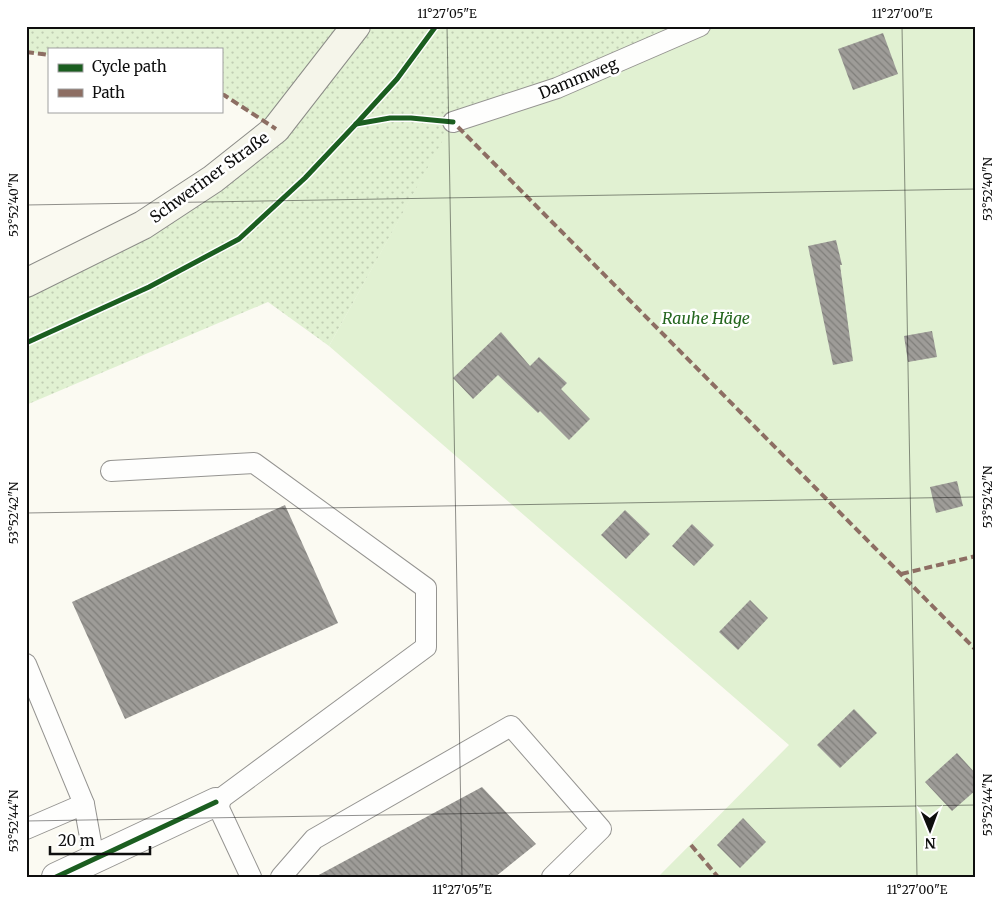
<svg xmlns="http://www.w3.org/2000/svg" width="1002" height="903" viewBox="0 0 1002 903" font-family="Merriweather,serif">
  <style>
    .grass { fill: url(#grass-dots) }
    .park { fill: #e1f1d2 }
    .building { fill: url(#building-back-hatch) }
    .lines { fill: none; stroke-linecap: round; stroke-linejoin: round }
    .lane-casing { stroke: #959491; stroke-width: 22 }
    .street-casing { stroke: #959491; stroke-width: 30 }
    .secondary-casing { stroke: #8b8b87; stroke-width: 30 }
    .lane { stroke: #fefefd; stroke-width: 20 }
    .street { stroke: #fefefd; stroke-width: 28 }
    .secondary { stroke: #f5f5ea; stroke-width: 28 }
    .quiet { stroke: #8d6e63; stroke-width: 4; stroke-dasharray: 8 4; stroke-linecap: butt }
    .cycleway-casing { stroke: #fff; stroke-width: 8 }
    .cycleway { stroke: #1b5e20; stroke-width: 5 }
    .ticks { fill: none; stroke: #0e0e0e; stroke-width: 1; stroke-opacity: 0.45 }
    .labels { text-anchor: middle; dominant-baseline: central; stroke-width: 5; stroke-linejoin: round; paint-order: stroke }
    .street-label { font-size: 16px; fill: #0e0e0e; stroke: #fff }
    .park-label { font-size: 16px; font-style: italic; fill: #24661e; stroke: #fff }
    .neatline { fill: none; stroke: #0e0e0e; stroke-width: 2 }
    .ticks-label { font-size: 12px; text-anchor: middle; fill: #0e0e0e }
  </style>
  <defs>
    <pattern id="grass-dots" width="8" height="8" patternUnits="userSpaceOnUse" patternTransform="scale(1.25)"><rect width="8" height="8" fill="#e1f1d2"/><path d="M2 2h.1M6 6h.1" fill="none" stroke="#c0cdb3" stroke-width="1.8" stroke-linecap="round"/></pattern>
    <pattern id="building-back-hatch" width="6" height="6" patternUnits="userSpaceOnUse" patternTransform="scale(1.25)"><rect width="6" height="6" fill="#9e9c98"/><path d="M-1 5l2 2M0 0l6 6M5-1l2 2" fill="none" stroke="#7f7e7a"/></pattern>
  </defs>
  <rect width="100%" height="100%" fill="#fbfaf2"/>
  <polygon class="grass" points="26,26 700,26 453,123 329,346 268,302 26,405 26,283 275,129 224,95 221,95 221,49 49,49 49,55 26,52"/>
  <polygon class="park" points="700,26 976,26 976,877 658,877 789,745 329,346 453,122"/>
  <g class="building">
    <polygon points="883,33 898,74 853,90 838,49"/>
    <polygon points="836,240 842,265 840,265 853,361 833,365 808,246"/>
    <polygon points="932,331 937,357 908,362 904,336"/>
    <polygon points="501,332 530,366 539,357 567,383 561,389 590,419 569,440 540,411 538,413 498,375 473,399 453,378"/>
    <polygon points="957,481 963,506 936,513 930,487"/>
    <polygon points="285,505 338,623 125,719 72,602"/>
    <polygon points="625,510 650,534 626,559 601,535"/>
    <polygon points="692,524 714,545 694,566 672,546"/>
    <polygon points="750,600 768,618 738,650 719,632"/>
    <polygon points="854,709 877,733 840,768 817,745"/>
    <polygon points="957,753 976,774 976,790 952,811 925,782"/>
    <polygon points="482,787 536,844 495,877 315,877"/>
    <polygon points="743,818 766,842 740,868 717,845"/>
  </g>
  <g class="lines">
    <g class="lane-casing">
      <g id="lane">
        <polyline points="453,122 557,88 700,26"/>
        <polyline points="111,471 254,463 426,588 426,647 216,802 251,877"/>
        <polyline points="26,664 84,804 94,859"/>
        <polyline points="26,829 84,804"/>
        <polyline points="281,877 314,839 511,726 601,829 552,877"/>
      </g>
    </g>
    <g class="street-casing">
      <polyline id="street" points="56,877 216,802"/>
    </g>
    <g class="secondary-casing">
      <polyline id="secondary" points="26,283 143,225 213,179 276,129 356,26"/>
    </g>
    <use href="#lane" class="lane"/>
    <use href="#street" class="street"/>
    <use href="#secondary" class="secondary"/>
    <g class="quiet">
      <polyline points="26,52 49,55"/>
      <polyline points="221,95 224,95 276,129"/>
      <polyline points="448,122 453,122 976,650"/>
      <polyline points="901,574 976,556"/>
      <polyline points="691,845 718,877"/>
    </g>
    <g class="cycleway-casing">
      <g id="cycleway">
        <polyline points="356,124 390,118 411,118 453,122"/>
        <polyline points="26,343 149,287 239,239 305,178 356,124 397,79 436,26"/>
        <polyline points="56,877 216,802"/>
      </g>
    </g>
    <use href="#cycleway" class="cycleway"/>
  </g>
  <path class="ticks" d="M447,26L462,877M902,26L917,877M26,205L976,189M26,513L976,497M26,821L976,805"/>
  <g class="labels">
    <g class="street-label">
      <text transform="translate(578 78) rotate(-22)">Dammweg</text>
      <text transform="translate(209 177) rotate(-36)">Schweriner Straße</text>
    </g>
    <g class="park-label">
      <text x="706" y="318">Rauhe Häge</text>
    </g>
  </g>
  <rect width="1002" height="903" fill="none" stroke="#ffffff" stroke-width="55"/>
  <rect x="48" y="48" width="175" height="65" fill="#ffffff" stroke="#9f9f9f"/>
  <rect x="58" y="64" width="25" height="8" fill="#1b5e20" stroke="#9f9f9f"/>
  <text x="92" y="72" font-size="15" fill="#0e0e0e">Cycle path</text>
  <rect x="58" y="89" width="25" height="8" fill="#8d6e63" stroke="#9f9f9f"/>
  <text x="92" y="98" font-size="15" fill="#0e0e0e">Path</text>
  <g transform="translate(930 830) rotate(179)" stroke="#ffffff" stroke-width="4" paint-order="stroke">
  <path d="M0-4L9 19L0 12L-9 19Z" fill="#0e0e0e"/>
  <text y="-8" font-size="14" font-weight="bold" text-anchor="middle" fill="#0e0e0e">N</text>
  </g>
  <path d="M50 846v8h100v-8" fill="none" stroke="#0e0e0e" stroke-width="2.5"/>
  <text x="58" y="846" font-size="15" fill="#0e0e0e" stroke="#ffffff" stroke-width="4" paint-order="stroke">20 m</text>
  <rect x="28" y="28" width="946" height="848" class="neatline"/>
  <g class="ticks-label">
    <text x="447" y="18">11°27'05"E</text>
    <text x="902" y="18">11°27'00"E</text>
    <text transform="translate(988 189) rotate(-90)" y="4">53°52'40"N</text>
    <text transform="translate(14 205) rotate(-90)" y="4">53°52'40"N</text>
    <text transform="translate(988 497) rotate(-90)" y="4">53°52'42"N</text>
    <text transform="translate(14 513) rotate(-90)" y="4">53°52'42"N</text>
    <text transform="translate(988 805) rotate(-90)" y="4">53°52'44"N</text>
    <text transform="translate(14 821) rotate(-90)" y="4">53°52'44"N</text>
    <text x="462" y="894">11°27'05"E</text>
    <text x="917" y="894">11°27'00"E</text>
  </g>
</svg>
